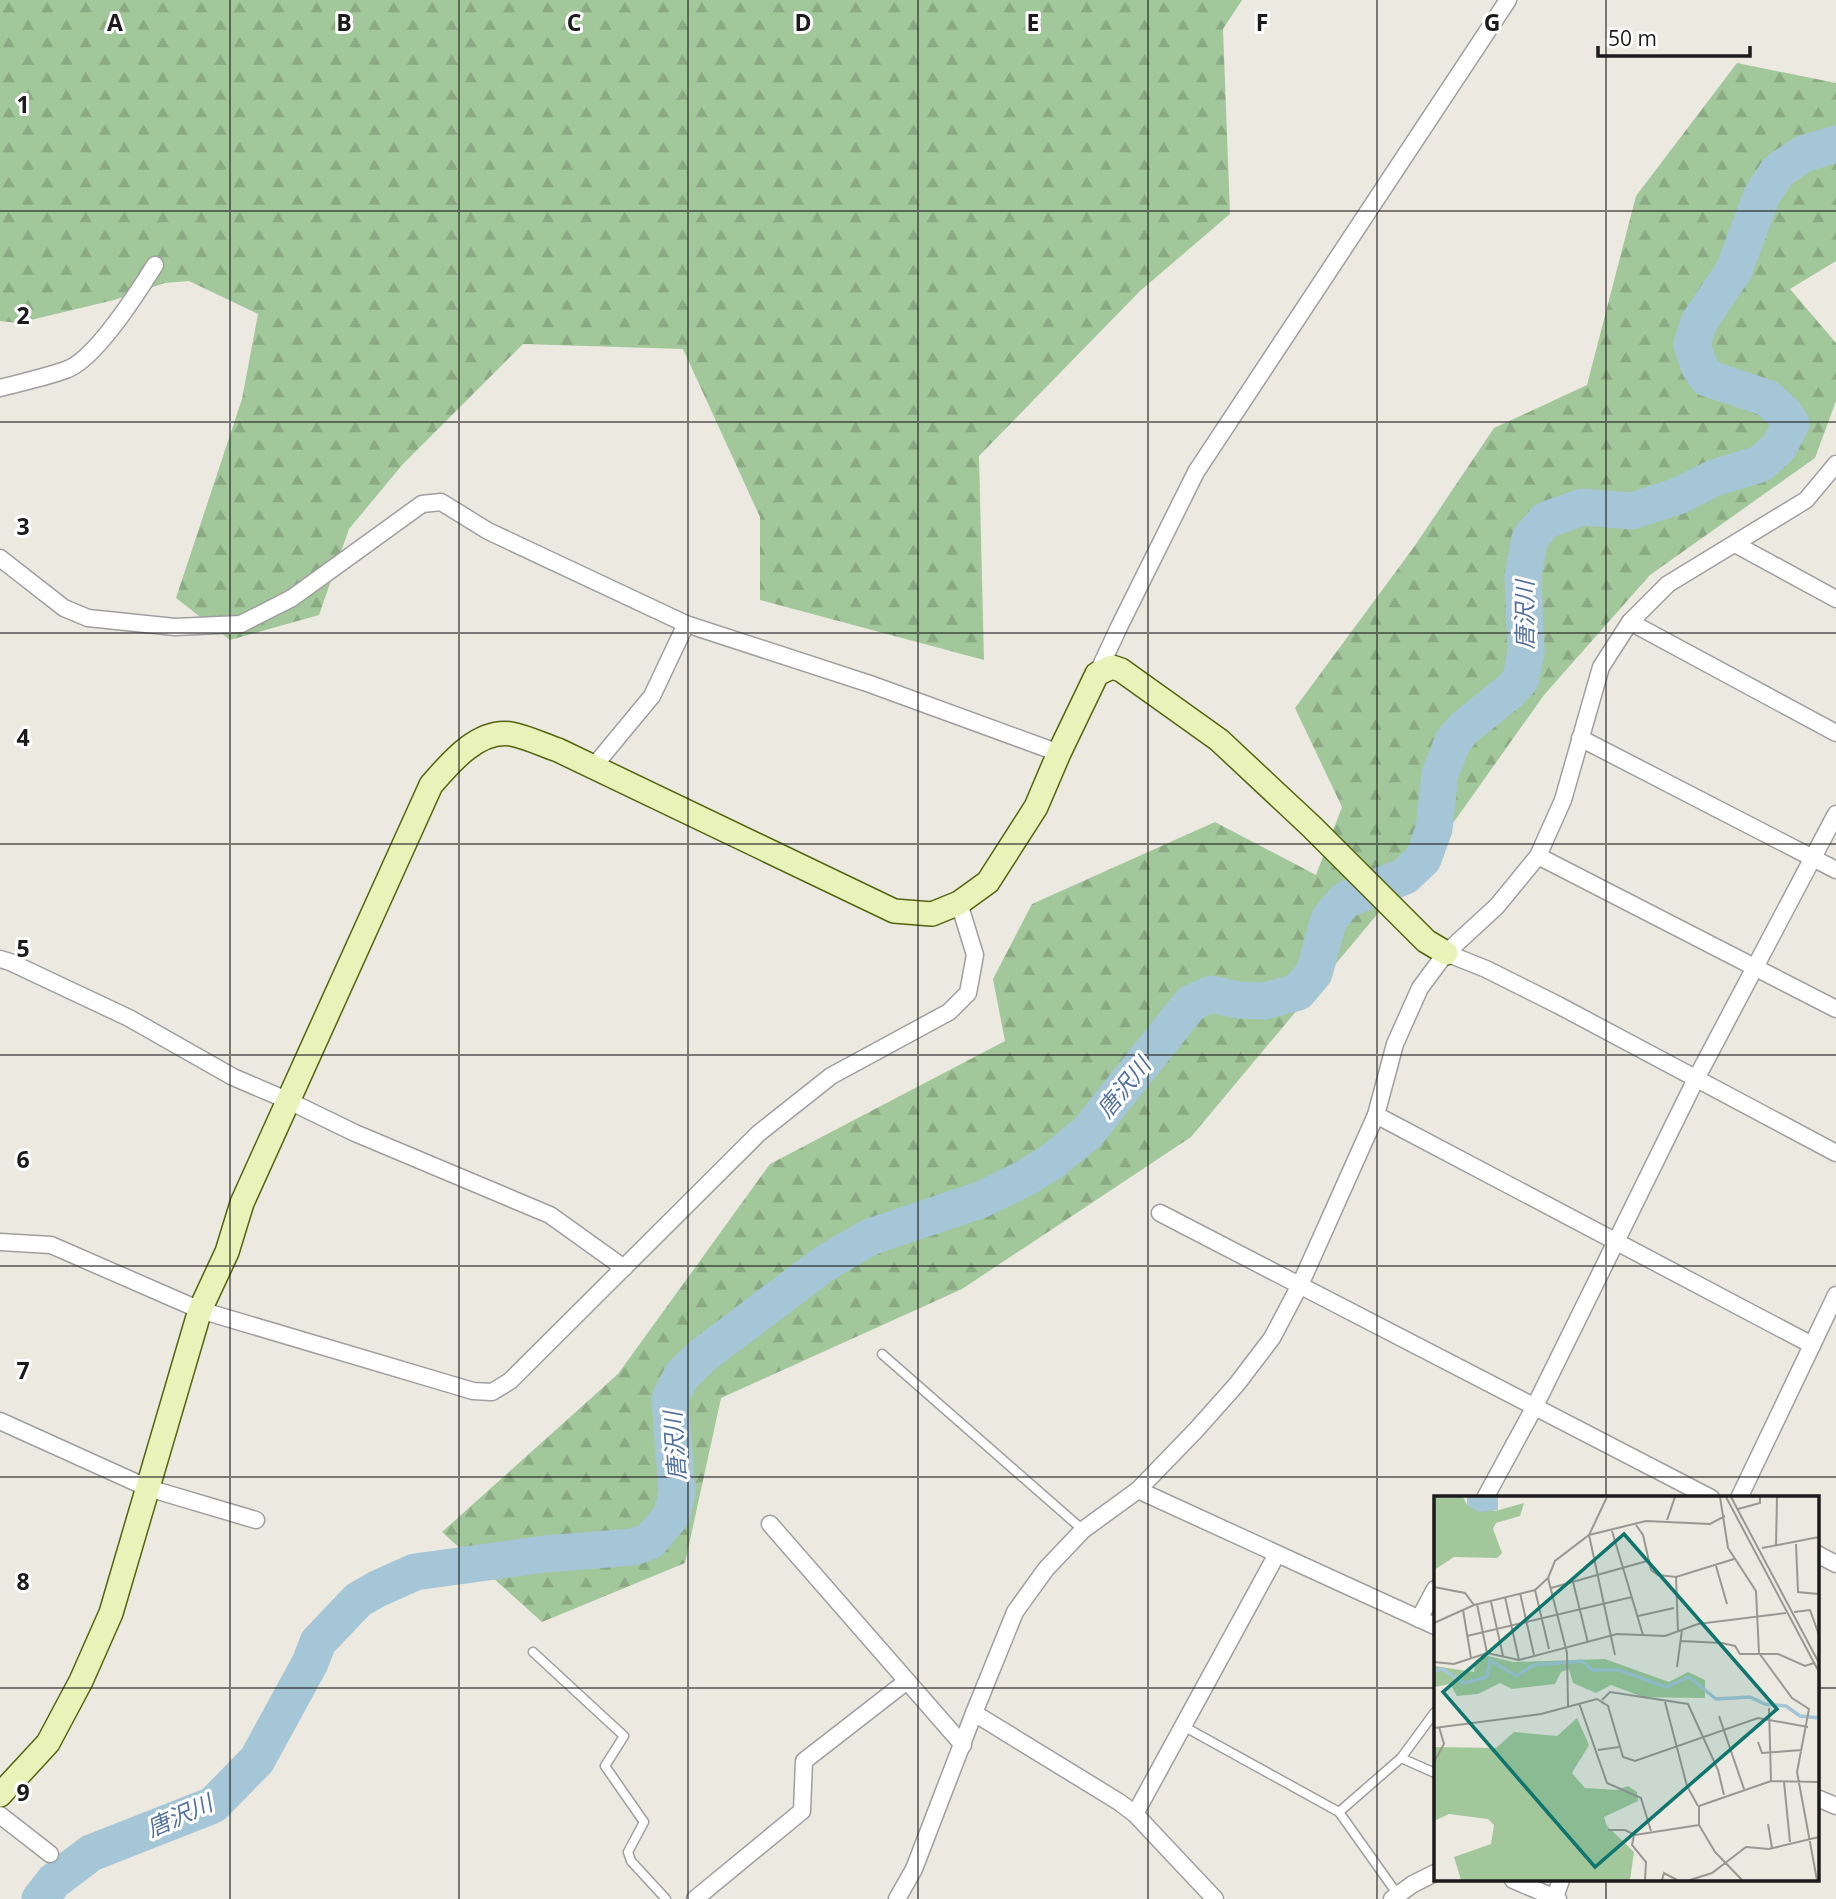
<svg xmlns="http://www.w3.org/2000/svg" width="1836" height="1899" viewBox="0 0 1836 1899" font-family="'Open Sans','Noto Sans JP',sans-serif">
  <style>
    .forest { fill: url(#forest-firs) }
    .lines { fill: none; stroke-linecap: round; stroke-linejoin: round }
    .river { stroke: #a5c6d6; stroke-width: 37 }
    .lane-casing { stroke: #9f9f9f; stroke-width: 11 }
    .street-casing { stroke: #9f9f9f; stroke-width: 19 }
    .secondary-casing { stroke: #53650f; stroke-width: 26 }
    .lane { stroke: #fff; stroke-width: 8 }
    .street { stroke: #fff; stroke-width: 16 }
    .secondary { stroke: #e9f2b9; stroke-width: 23 }
    .grid { fill: none; stroke: #1b1b1b; stroke-width: 2; stroke-opacity: 0.55 }
    .labels { text-anchor: middle; dominant-baseline: central; stroke-width: 6; stroke-linejoin: round; paint-order: stroke }
    .water-label { font-size: 23px; font-style: italic; fill: #5271a0; stroke: #fff }
    .inset-river { fill: none; stroke: #a5c6d6; stroke-width: 3.5 }
    .inset-road { fill: none; stroke: #989792; stroke-width: 2 }
    .view { fill: #0f766e; fill-opacity: 0.15; stroke: #0f766e; stroke-width: 3.5 }
    .inset-edge { fill: none; stroke: #1b1b1b; stroke-width: 3.5 }
    .grid-label { font-size: 23px; text-anchor: middle; font-weight: bold; fill: #1b1b1b; stroke: #fff; stroke-width: 6; stroke-linejoin: round; paint-order: stroke }
  </style>
  <defs>
    <pattern id="forest-firs" width="22" height="20" patternUnits="userSpaceOnUse" patternTransform="scale(1.75)"><rect width="22" height="20" fill="#a2c79a"/><path d="M5 1l3.5 6h-7zM16 11l3.5 6h-7z" fill="#8baa84"/></pattern>
  </defs>
  <rect width="100%" height="100%" fill="#ece9e1"/>
  <g class="forest">
    <polygon points="0,0 1242,0 1223,29 1230,214 1140,291 979,456 984,660 760,600 760,517 683,349 523,344 403,464 349,529 319,615 230,640 176,598 242,399 258,314 189,281 165,283 114,300 18,323 0,321"/>
    <polygon points="1737,63 1836,83 1836,261 1790,289 1836,343 1836,401 1815,458 1650,575 1544,695 1451,826 1191,1137 962,1289 721,1398 685,1563 542,1622 442,1532 618,1374 770,1164 1005,1041 993,979 1032,904 1215,822 1316,875 1342,807 1295,708 1414,547 1494,428 1587,385 1636,196"/>
  </g>
  <g class="lines">
    <polyline class="river" points="40,1899 54,1881 91,1853 213,1805 257,1760 310,1663 318,1642 358,1600 377,1589 415,1572 545,1554 633,1547 650,1541 672,1515 677,1492 670,1398 682,1375 703,1355 825,1263 870,1237 980,1200 1025,1178 1051,1162 1087,1133 1191,1003 1211,994 1238,1000 1264,1001 1298,992 1314,973 1329,919 1345,900 1405,876 1423,859 1434,829 1440,774 1453,741 1464,728 1510,691 1521,679 1526,651 1523,576 1530,538 1546,520 1583,507 1632,511 1678,496 1714,478 1760,464 1779,447 1791,424 1784,413 1767,398 1707,378 1699,366 1692,344 1699,322 1734,270 1762,195 1778,171 1803,154 1836,144"/>
    <g class="lane-casing">
      <g id="lane">
        <polyline points="882,1354 1083,1530"/>
        <polyline points="533,1652 624,1736 605,1766 644,1822 628,1852 631,1861 666,1899"/>
        <polyline points="1183,1726 1339,1812 1398,1895"/>
        <polyline points="1401,1758 1435,1773"/>
        <polyline points="1339,1812 1401,1758 1435,1712"/>
      </g>
    </g>
    <g class="street-casing">
      <g id="street">
        <path d="M0,388C22,382 47,377 68,369C97,357 138,292 155,265"/>
        <polyline points="1735,544 1836,599"/>
        <polyline points="0,558 64,608 88,618 175,627 241,624 292,598 422,504 441,502 488,531 686,624 870,684 1059,753"/>
        <polyline points="1630,622 1836,733"/>
        <polyline points="1097,674 1119,627 1196,472 1508,0"/>
        <polyline points="1580,738 1836,870"/>
        <polyline points="594,766 652,696 686,624"/>
        <polyline points="1538,856 1836,1009"/>
        <polyline points="1446,953 1486,969 1558,1005 1836,1153"/>
        <polyline points="0,959 10,962 129,1018 233,1077 289,1101 355,1133 550,1215 624,1268"/>
        <polyline points="1376,1115 1812,1345"/>
        <polyline points="1160,1213 1711,1498"/>
        <polyline points="0,1242 51,1245 200,1310 473,1391 492,1392 510,1381 759,1133 831,1076 949,1012 968,993 975,955 959,903"/>
        <polyline points="0,1421 148,1488 256,1520"/>
        <polyline points="1138,1490 1435,1626"/>
        <polyline points="1485,1498 1534,1408 1696,1079 1836,814"/>
        <polyline points="1739,1498 1836,1295"/>
        <polyline points="770,1524 963,1745"/>
        <polyline points="1817,1554 1836,1564"/>
        <polyline points="1419,1619 1435,1589"/>
        <polyline points="974,1713 1119,1802 1135,1814 1215,1899"/>
        <polyline points="1817,1798 1836,1806"/>
        <polyline points="1135,1814 1277,1554"/>
        <polyline points="0,1815 50,1854"/>
        <polyline points="1513,1880 1558,1899"/>
        <polyline points="1555,1897 1561,1880"/>
        <polyline points="695,1899 802,1811 804,1761 907,1681"/>
        <polyline points="897,1899 914,1869 974,1713 1015,1612 1046,1569 1083,1530 1138,1490 1196,1430 1237,1384 1272,1338 1300,1285 1376,1115 1395,1044 1420,988 1446,953 1497,906 1538,856 1563,800 1601,667 1630,622 1668,584 1806,500 1836,464"/>
        <polyline points="1392,1899 1413,1884 1435,1873"/>
      </g>
    </g>
    <g class="secondary-casing">
      <path id="secondary" d="M0,1795L48,1743L81,1681L111,1613L200,1310L227,1252L242,1203L431,785C450,763 478,729 511,734C527,737 543,745 558,750L894,911L932,914L959,903L988,882L1036,807L1059,753L1097,674L1112,667L1121,670L1219,740L1312,827L1426,941L1446,953"/>
    </g>
    <use href="#lane" class="lane"/>
    <use href="#street" class="street"/>
    <use href="#secondary" class="secondary"/>
  </g>
  <path class="grid" d="M230,0V1899M459,0V1899M688,0V1899M918,0V1899M1148,0V1899M1377,0V1899M1606,0V1498M0,211H1836M0,422H1836M0,633H1836M0,844H1836M0,1055H1836M0,1266H1836M0,1477H1836M0,1688H1435M1817,1688H1836M1606,1880V1899"/>
  <g class="labels">
    <g class="water-label">
      <text transform="translate(1524 615) rotate(-90)">唐沢川</text>
      <text transform="translate(1123 1087) rotate(-51)">唐沢川</text>
      <text transform="translate(674 1446) rotate(-94)">唐沢川</text>
      <text transform="translate(179 1815) rotate(-24)">唐沢川</text>
    </g>
  </g>
  <g transform="translate(1434 1496)">
    <rect width="385" height="385" fill="#ece9e1"/>
    <path d="M0,1H29L33,9L61,15L90,7L86,20L62,27L59,33L68,57L63,62L20,61L0,74ZM54,160L79,166L171,163L235,186L254,176L271,184V202L209,201L177,189L162,197L139,187L135,173L127,176L121,188L78,193L66,187L44,198L23,200L16,188L0,191V170L40,176L42,164ZM143,222L155,249L138,277L151,292L183,294L194,290L203,296L204,305L170,321L173,330L200,356L196,384H27L20,361L57,348L60,329L54,323L15,318L0,325V251L62,252L80,236L123,240Z" fill="#a2c79a"/>
    <path d="M33,1H64V14L45,16L33,9Z" fill="#a5c6d6"/>
    <path class="inset-river" d="M0,175L8,173L30,187L53,181L56,164L82,180L100,169L148,165L158,174H185L232,191L255,181L282,203L316,201L331,208L352,210L366,220L385,222"/>
    <path class="inset-road" d="M173,1L155,39L181,159M286,1L294,52L322,95L325,157L358,202L375,213L363,276L383,384M292,1L385,176M297,1L385,167M304,13L326,7V1M233,24L241,1M202,29L209,39L217,74L224,79L242,81L300,63M178,35L209,139M362,48L364,96L384,98M342,50L343,1M328,52L385,41M282,70L293,108M242,81L244,135M139,86L154,147M0,91L31,97L40,109M117,92L213,65M101,94L115,153M86,97L100,159M71,101L85,164M57,106L69,160M43,108L53,157M29,114L37,162M360,116L376,114L385,139M204,120L240,112M0,127L40,109L101,94L114,82M33,140L198,101M247,145L288,147L301,150L306,158H344L371,170L380,167M0,166L20,168L53,157L85,164L183,138L231,140L264,128L352,117M243,171L248,134M168,204L176,196L254,208L284,274L290,299M231,206L253,290L264,310M145,207L173,287L207,302L217,335M134,210L133,157L114,82L121,65L155,39L212,25L276,28L291,20M335,212L337,285M285,220L310,293M0,232L107,218L163,203L174,210L189,261L201,265L324,222L374,231M324,246L328,257L368,254M164,254L185,251M0,266L10,248L5,231M350,286L356,346M334,328L338,352M174,334H191L201,339L265,329M200,339L198,349L212,366L211,384M228,384L230,377L243,384M256,384L278,377L312,351L335,353L385,341M308,384L281,356L265,329V310L337,285L385,286"/>
    <path class="view" d="M190,38L343,213L161,371L9,196Z"/>
    <rect width="385" height="385" class="inset-edge"/>
  </g>
  <g class="grid-label">
    <text x="115" y="31">A</text>
    <text x="344" y="31">B</text>
    <text x="574" y="31">C</text>
    <text x="803" y="31">D</text>
    <text x="1033" y="31">E</text>
    <text x="1262" y="31">F</text>
    <text x="1492" y="31">G</text>
    <text x="23" y="113">1</text>
    <text x="23" y="324">2</text>
    <text x="23" y="535">3</text>
    <text x="23" y="746">4</text>
    <text x="23" y="957">5</text>
    <text x="23" y="1168">6</text>
    <text x="23" y="1379">7</text>
    <text x="23" y="1590">8</text>
    <text x="23" y="1801">9</text>
  </g>
  <path d="M1598 46v10h152v-10" fill="none" stroke="#1b1b1b" stroke-width="3.5"/>
  <text x="1608" y="46" font-size="21" fill="#1b1b1b" stroke="#ffffff" stroke-width="5" paint-order="stroke">50 m</text>
</svg>
